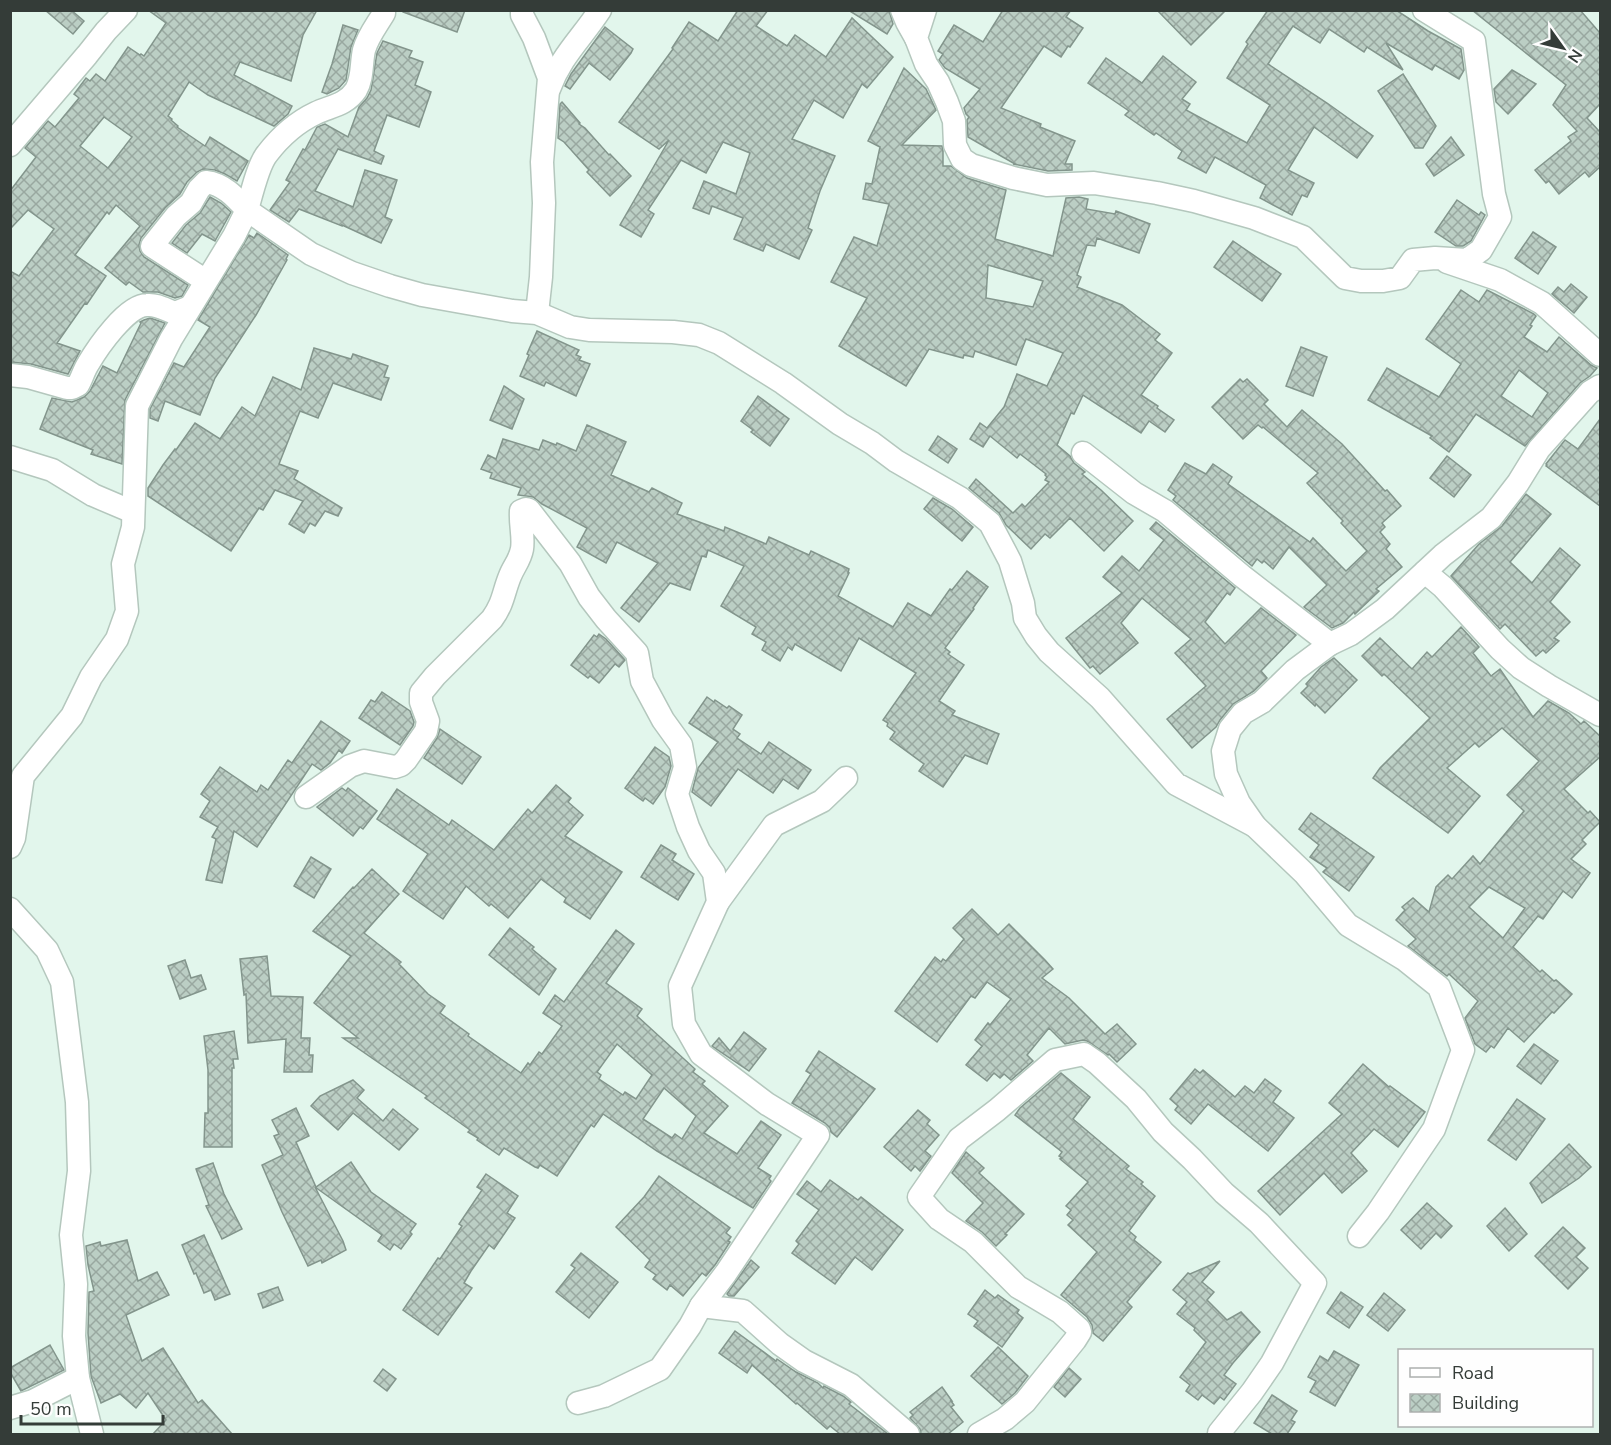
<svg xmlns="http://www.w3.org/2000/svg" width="1611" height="1445" viewBox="0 0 1611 1445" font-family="'Nunito Sans',sans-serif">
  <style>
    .building { fill: url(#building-cross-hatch); stroke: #83958c; stroke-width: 1.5; fill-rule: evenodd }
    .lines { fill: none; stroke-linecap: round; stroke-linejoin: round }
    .street-casing { stroke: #b4c7bd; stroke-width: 25 }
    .street { stroke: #fff; stroke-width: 22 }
  </style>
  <defs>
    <pattern id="building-cross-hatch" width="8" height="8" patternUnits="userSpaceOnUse" patternTransform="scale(1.5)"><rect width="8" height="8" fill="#bbcec4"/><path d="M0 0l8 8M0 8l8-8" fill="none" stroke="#99a8a0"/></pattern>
  </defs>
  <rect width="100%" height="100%" fill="#e2f6ec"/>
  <g class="building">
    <polygon points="45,10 71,10 84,21 73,34"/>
    <path d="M148,10H317L303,35L291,81L240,62L234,75L292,106L288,114L274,126L208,95L189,82L168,116L172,119L171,120L178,126L177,127L205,146L210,137L248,161L237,181L225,174L215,170L203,169L197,172L187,182L180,194L165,208L141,238L139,245L140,251L144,257L188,285L182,296L175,298L158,292H143L129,282L126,285L105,268L140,226L116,205L109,214L107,212L75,255L106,276L87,304L85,303L57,343L80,351L68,374L31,364L10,362V271L19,276L54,229L28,210L10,229V191L36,157L25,148L48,121L55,127L79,98L74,94L86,78L90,81L96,74L105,81L128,47L140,55L141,54L144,56L166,23ZM104,117L132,137L108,168L80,146Z"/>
    <polygon points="403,10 465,10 457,32 403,12"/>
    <polygon points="738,10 768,10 756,26 787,46 795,35 826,57 852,18 893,57 867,88 862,84 843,118 814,100 792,139 835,156 820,191 808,228 812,230 799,259 766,244 763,251 734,239 743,218 712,206 709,214 693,208 704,181 736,194 750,153 723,142 706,173 681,160 648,210 654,214 641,237 620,225 669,140 659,149 619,122 673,49 672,48 689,22 718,41"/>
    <polygon points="848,10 889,10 893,24 887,34"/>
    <polygon points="1003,10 1071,10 1066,17 1083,28 1070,47 1068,46 1061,57 1044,46 1001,108 1041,124 1040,127 1075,141 1065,164 1072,164 1072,170 1048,171 1013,164 1015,164 968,137 967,120 969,117 966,114 964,108 980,89 945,68 939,60 943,54 938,51 954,25 983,42"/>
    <polygon points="1157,10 1226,10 1191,45"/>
    <polygon points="1268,10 1396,10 1428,31 1461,49 1464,70 1459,79 1435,65 1432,70 1386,43 1403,70 1367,47 1364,52 1329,29 1320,43 1293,26 1268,64 1327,103 1373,136 1357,158 1314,127 1288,170 1314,183 1307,197 1302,195 1292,215 1260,198 1266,185 1215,157 1206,173 1178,158 1182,151 1156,133 1154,135 1125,115 1129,111 1088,83 1106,58 1142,83 1163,56 1196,82 1182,99 1190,104 1186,110 1247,143 1270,105 1227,78 1248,44 1246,42"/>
    <polygon points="1472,10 1580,10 1600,33 1600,104 1587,118 1600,132 1600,167 1589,177 1585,172 1559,194 1549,181 1546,183 1535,170 1571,141 1568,137 1577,131 1553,105 1566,85"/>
    <polygon points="343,25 358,30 351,47 346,80 339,88 327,94 322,92 332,64"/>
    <polygon points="605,27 633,49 631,53 610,80 589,63 570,89 565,86 571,74"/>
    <polygon points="383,41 412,51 409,57 423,62 415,85 431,92 419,127 387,115 374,151 384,156 381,164 338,149 315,191 353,207 365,170 397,180 385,217 392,220 381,243 342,225 342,226 299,209 289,222 270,210 290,182 286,180 303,149 305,150 317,127 325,124 348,137 359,107 367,98 371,90 377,53"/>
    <path d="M904,68L926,89L936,110L902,145L942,146L943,151V166H951L967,178L1006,190L995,239L1053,256L1066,198L1079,197L1088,199L1086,209L1115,214L1116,211L1150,224L1139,253L1097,238L1095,246L1087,245L1077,275L1081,277L1077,287L1122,305L1160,334L1155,340L1172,353L1141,395L1158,406L1157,408L1174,420L1165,432L1149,421L1141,433L1083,395L1074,414L1071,413L1057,445L1070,456L1074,463L1085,472L1082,474L1101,490L1133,521L1104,551L1070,518L1050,538L1045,534L1031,549L1006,525L999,513L969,488L976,479L1013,513L1022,504L1025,507L1049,482L1045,480L1047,477L1045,475L1046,474L1020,454L1017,458L990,436L983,447L970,439L980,423L987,428L1004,407L1017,374L1047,386L1063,353L1026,339L1016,365L975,351L973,357L964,355L963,358L929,349L906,386L839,346L867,298L831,282L854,237L877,246L889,204L863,199L866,183L872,184L880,147L868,141ZM988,265L1043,281L1033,307L986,298Z"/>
    <polygon points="1512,70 1536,84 1508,114 1496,102 1494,89"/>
    <polygon points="1403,74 1436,126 1423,148 1415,148 1378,91"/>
    <polygon points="562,102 580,123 579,124 585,128 609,155 610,154 631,176 610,196 587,172 589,170 564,142 558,138 560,104"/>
    <polygon points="1451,137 1464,155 1434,176 1426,164"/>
    <polygon points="210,197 221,203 231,212 215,241 202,234 187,253 172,243 186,225 200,213"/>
    <polygon points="1457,200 1479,215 1481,212 1485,215 1471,241 1463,246 1456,246 1435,232"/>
    <polygon points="1533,232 1556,247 1538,274 1515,258"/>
    <polygon points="257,233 288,255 286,259 287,260 256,315 215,378 200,415 165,401 158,421 150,418 150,409 174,363 184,367 210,327 198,320 249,235 254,238"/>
    <polygon points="1233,241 1281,274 1262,301 1214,267"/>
    <polygon points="1571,284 1587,297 1574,313 1552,294 1558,287 1564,292"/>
    <path d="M1461,290L1479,302L1487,290L1534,314L1536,316L1530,325L1532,326L1524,337L1547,352L1559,337L1591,365L1597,368L1590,376L1580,383L1525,446L1476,414L1449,452L1430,438L1432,436L1368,400L1387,368L1439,397L1461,364L1426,339ZM1519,370L1548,393L1532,417L1501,396Z"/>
    <polygon points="150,318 165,323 125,400 122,464 91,454 93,450 40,429 52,398 72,402 84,397 90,391 103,366 117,373 141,323 140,322 144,320"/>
    <polygon points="537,331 579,350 576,355 581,357 579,360 590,364 576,396 546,382 544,386 520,376 529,355 527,354"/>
    <polygon points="1301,347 1327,357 1313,396 1286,386"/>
    <polygon points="314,348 351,359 353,354 388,366 384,377 389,378 381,400 333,383 318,418 300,411 279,464 298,471 294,479 342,508 338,516 325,511 315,526 310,523 304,533 289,524 303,501 275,490 263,510 259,508 231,551 148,496 148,488 163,465 175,449 176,450 195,423 220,439 242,407 255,416 273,377 301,390"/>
    <polygon points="1240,379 1243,382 1247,379 1268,400 1264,404 1287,427 1302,410 1342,444 1385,491 1387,490 1401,506 1382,523 1385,527 1380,532 1390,544 1386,549 1402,567 1376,589 1379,591 1355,614 1354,612 1343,623 1332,628 1304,607 1327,585 1289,547 1273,569 1264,561 1262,563 1257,559 1252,566 1173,500 1176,496 1168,490 1185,463 1206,474 1213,464 1232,477 1228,484 1310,542 1313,538 1346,571 1367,551 1341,523 1343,521 1307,483 1318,473 1263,427 1262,428 1258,425 1243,439 1212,407"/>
    <polygon points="504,386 524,399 512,429 490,420"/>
    <polygon points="758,396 789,419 770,446 751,432 753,430 741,421"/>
    <polygon points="1600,419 1600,506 1546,466 1547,465 1546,464 1565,440 1578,449"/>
    <polygon points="587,425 626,442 611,475 649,492 652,488 682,503 677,514 724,531 725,527 766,544 769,537 809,555 811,551 849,569 848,573 849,573 838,596 893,627 908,603 931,616 950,589 952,590 967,571 988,587 973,608 974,609 945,648 950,652 948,654 964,665 939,701 955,711 952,715 999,734 987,764 965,755 943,787 919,771 924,764 890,739 895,732 887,726 888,723 883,720 916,673 859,638 841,671 795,644 792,650 788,647 780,661 762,650 766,642 752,634 756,627 721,606 744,566 708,550 706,557 702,556 690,590 670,583 639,622 621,608 658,563 617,542 606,563 577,547 587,528 542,504 533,497 518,495 521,488 490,478 492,473 481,469 488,455 496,459 503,439 539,450 543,440 556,445 557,443 576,451"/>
    <polygon points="938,436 957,449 948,463 929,450"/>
    <polygon points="1447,456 1471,475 1454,497 1430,478"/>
    <polygon points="1526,494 1551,514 1510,562 1532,583 1560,548 1580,565 1550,602 1570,622 1554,638 1559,641 1546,653 1543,650 1536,656 1505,624 1500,629 1451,576 1479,544 1502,526"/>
    <polygon points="933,498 952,509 973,527 962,541 924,509"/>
    <polygon points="1156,522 1235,588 1230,595 1227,593 1205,622 1225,644 1261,608 1296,635 1261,671 1267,678 1254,691 1233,704 1220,720 1216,727 1192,748 1167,719 1206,686 1175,653 1191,639 1142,598 1121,623 1138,643 1100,674 1093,666 1090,668 1066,638 1122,593 1103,577 1122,556 1139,571 1164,540 1150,529"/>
    <path d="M1461,627L1479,647L1473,653L1491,676L1500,669L1533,717L1548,701L1569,713L1581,724L1584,721L1600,736V757L1564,789L1588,813L1590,811L1600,822L1582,840L1586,844L1571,859L1590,873L1572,898L1563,891L1543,919L1538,916L1513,947L1540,972L1542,970L1554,981L1556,980L1572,994L1554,1013L1552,1012L1524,1042L1508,1028L1494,1048L1491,1046L1486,1052L1475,1044L1465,1018L1478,1001L1449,974L1447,976L1408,946L1416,939L1396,920L1405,910L1402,907L1413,898L1429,912L1436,887L1448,875L1452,879L1473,856L1480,864L1524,811L1507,795L1539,761L1502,728L1479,747L1475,743L1447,768L1480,796L1448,833L1373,778L1380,768L1430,718L1384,674L1382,676L1362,656L1380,638L1412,669L1427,652L1432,657ZM1489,887L1525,908L1503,938L1469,907Z"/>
    <polygon points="599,634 606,639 625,660 619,667 615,664 599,683 590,676 588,678 571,665 594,635 597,637"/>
    <polygon points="1334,658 1357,680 1325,713 1316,704 1315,706 1301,693 1308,686 1306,684 1321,667"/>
    <polygon points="382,692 410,711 414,722 413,726 400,745 359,718 371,700 375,702"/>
    <polygon points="707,697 714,702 715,700 727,708 729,706 742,715 733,729 740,734 737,738 761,754 769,742 811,770 798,789 783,779 773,793 738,769 711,806 692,792 698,768 718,742 689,723"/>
    <polygon points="321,721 350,741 342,753 339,750 330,763 321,770 312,764 257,847 234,831 222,883 206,880 216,839 212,837 218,827 200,817 210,801 201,794 220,767 257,792 261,785 268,790 288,760 292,763"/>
    <polygon points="440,729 481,757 462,784 424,758 437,738"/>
    <polygon points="655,747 669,757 671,766 665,787 653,804 645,798 643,801 625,788"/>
    <polygon points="556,785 571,798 568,802 583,815 565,836 622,872 590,919 564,902 566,898 541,879 508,918 491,904 489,906 466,886 443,919 403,891 428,854 377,819 397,789 449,825 452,820 494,850 528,809 532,813"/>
    <polygon points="342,788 346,791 348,788 377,811 363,829 360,827 353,836 317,807"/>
    <polygon points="1311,813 1374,857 1349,891 1323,872 1327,868 1310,857 1319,845 1299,829"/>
    <polygon points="661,845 676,854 672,860 694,874 678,900 641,877"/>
    <polygon points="311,857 331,869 314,898 294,886"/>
    <path d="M372,869L399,894L364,933L401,962L399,964L428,994L445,1006L440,1013L469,1034L468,1036L521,1073L528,1063L530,1065L539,1052L542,1054L562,1026L543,1013L555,995L564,1002L616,930L634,944L606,983L642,1009L637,1016L695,1069L693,1072L705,1081L702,1084L728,1106L704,1133L737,1154L761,1121L781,1135L758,1168L771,1176L769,1179L771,1181L753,1208L657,1151L603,1114L594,1127L591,1125L557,1176L540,1165L538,1168L535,1167L504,1148L499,1155L477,1140L478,1138L468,1132L470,1130L425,1098L427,1096L343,1038H358L314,1003L351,956L313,931L353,887L354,888ZM617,1044L652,1075L636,1099L625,1092L623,1095L599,1079L601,1075L597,1072ZM664,1088L696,1116L682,1139L675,1134L672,1138L643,1119Z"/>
    <polygon points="972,909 998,935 1009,924 1045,960 1053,969 1042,978 1069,998 1105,1034 1117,1024 1136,1044 1117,1062 1109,1054 1108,1055 1087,1041 1083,1040 1065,1044 1049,1028 1027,1055 1033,1061 1011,1080 1004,1074 1000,1078 994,1073 987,1081 966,1065 982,1046 975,1040 988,1023 990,1025 1011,999 987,982 975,998 971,996 937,1042 895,1011 935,957 941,962 943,959 946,961 964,939 953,928"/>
    <polygon points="510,928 534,947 532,949 556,969 539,995 489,955"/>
    <polygon points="267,956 271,996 303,997 301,1038 310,1038 309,1055 313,1055 312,1072 284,1072 286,1039 248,1043 246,994 244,995 240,959"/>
    <polygon points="185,960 191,978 201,975 206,989 180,999 168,966"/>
    <polygon points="234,1031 238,1059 233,1059 234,1068 232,1068 232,1147 204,1147 205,1113 208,1113 208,1070 204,1036"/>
    <polygon points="744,1032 766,1049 749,1071 712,1046 719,1038 730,1051"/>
    <polygon points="1534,1044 1558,1061 1541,1084 1517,1066"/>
    <polygon points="819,1051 875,1089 837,1137 831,1132 830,1128 825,1123 792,1103 811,1074 806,1071"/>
    <polygon points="1363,1064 1389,1087 1390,1086 1425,1112 1398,1147 1374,1129 1351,1153 1367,1171 1342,1193 1324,1173 1280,1215 1258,1191 1342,1114 1329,1103"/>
    <polygon points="1195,1069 1200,1073 1203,1070 1235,1097 1245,1086 1254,1093 1265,1079 1281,1091 1273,1102 1294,1118 1268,1151 1208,1104 1191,1124 1175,1110 1178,1106 1170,1099"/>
    <polygon points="1061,1073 1090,1097 1073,1119 1129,1166 1126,1169 1143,1182 1141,1184 1155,1196 1129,1231 1136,1237 1134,1240 1161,1262 1127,1302 1132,1307 1103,1341 1093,1333 1092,1325 1087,1317 1061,1295 1097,1252 1068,1225 1073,1220 1067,1215 1071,1210 1066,1206 1088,1182 1060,1159 1062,1158 1059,1156 1062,1152 1015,1115 1020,1108"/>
    <polygon points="353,1080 364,1090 357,1098 383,1121 393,1109 418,1129 399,1150 353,1113 338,1130 311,1106 320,1096"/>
    <polygon points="1517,1099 1545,1119 1516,1160 1488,1140"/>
    <polygon points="296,1108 309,1136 296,1142 316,1187 351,1162 371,1192 416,1224 410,1232 412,1234 401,1249 394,1244 390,1250 378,1241 382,1235 315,1187 343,1241 346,1250 322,1263 321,1260 308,1266 282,1212 262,1165 283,1155 274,1136 279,1134 272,1120"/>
    <polygon points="918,1110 930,1120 927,1124 939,1135 925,1151 931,1156 920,1171 915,1166 911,1171 884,1147"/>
    <polygon points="1569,1144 1591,1167 1579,1178 1542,1203 1530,1183"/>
    <polygon points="966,1152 984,1168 979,1173 1024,1214 1005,1234 1007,1235 996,1246 982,1232 966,1221 983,1203 952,1173"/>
    <polygon points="213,1163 224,1194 242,1229 222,1239 206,1206 209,1205 196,1169"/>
    <polygon points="486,1174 518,1196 507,1213 515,1218 494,1249 489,1245 471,1271 464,1283 472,1288 438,1335 403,1310 438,1258 440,1259 462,1226 459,1224 482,1190 477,1187"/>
    <polygon points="659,1176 730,1228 726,1233 731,1237 728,1241 730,1242 715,1265 706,1276 702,1273 683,1296 670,1285 667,1290 653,1279 656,1275 645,1267 650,1260 616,1227 644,1197"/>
    <polygon points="830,1180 858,1200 861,1197 903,1230 872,1270 855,1257 835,1284 792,1253 799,1244 796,1241 819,1210 797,1194 807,1181 821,1192"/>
    <polygon points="1427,1203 1452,1226 1441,1238 1436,1233 1421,1249 1401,1230"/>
    <polygon points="1505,1208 1527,1234 1509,1251 1487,1226"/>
    <polygon points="1563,1227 1585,1248 1576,1257 1588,1268 1568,1289 1535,1256"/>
    <polygon points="204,1235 230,1294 215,1300 211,1290 204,1293 196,1273 194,1274 182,1245"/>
    <polygon points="127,1240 138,1281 157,1272 169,1295 126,1315 142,1361 163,1348 198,1403 202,1400 232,1434 153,1434 166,1420 148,1393 136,1408 120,1394 101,1403 91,1376 88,1333 89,1292 94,1291 88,1265 86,1246 100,1242 101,1246"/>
    <polygon points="581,1253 618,1282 589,1318 556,1292 575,1268 571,1265"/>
    <polygon points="751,1260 759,1267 734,1296 729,1296 727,1294"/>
    <polygon points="1220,1261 1202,1282 1214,1292 1207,1300 1227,1320 1241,1312 1260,1332 1233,1363 1224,1375 1236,1384 1224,1400 1220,1397 1214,1404 1202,1395 1198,1400 1186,1391 1190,1385 1180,1377 1206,1342 1194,1330 1195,1328 1177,1314 1187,1302 1173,1290 1188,1273 1190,1274"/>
    <polygon points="278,1287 283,1300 263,1308 258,1294"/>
    <polygon points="985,1290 995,1298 998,1295 1019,1310 1017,1313 1023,1318 1002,1347 974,1326 978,1321 968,1314"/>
    <polygon points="1341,1292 1363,1307 1349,1328 1327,1313"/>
    <polygon points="1384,1293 1405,1310 1388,1331 1367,1315"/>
    <polygon points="735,1331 776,1361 777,1359 796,1372 818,1383 823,1388 824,1386 843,1396 851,1402 849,1404 888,1434 840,1434 830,1426 827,1429 797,1403 796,1404 752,1365 747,1373 719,1353"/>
    <polygon points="50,1345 64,1370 21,1391 10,1372 10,1368"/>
    <polygon points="998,1347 1028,1376 1015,1393 1002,1404 971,1376"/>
    <polygon points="1334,1351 1359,1365 1335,1406 1310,1392 1316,1381 1308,1377 1320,1356 1328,1361"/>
    <polygon points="1069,1368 1081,1379 1065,1397 1054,1387"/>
    <polygon points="383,1369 396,1379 387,1391 374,1381"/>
    <polygon points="942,1387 952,1401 951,1401 954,1405 951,1407 963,1422 948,1434 921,1434 920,1429 910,1418 913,1415 910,1412"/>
    <polygon points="1272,1395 1297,1411 1291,1420 1295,1422 1287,1434 1272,1434 1254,1423"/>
  </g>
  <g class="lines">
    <g class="street-casing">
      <g id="street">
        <polyline points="522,10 522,15 534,38 549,78 542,162 544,203 541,277 537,313"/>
        <polyline points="902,10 907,22 916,38"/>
        <polyline points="925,10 916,38 926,64 938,82 947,102 954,121 955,145 962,159 971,165 1013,178 1047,185 1094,183 1157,193 1194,201 1254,218 1303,237 1345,278 1361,281 1383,281 1400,278 1413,260 1435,258 1467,260 1481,250 1500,217 1494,194 1474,41 1424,10"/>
        <path d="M384,13C377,25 368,36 364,50C361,63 363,78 356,90C346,105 331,106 316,113C297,122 280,137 267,154C258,165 251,196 247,210L311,254L352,273L390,286L422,295L512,311L537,313L570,327L589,330L673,332L699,335L719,343L783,383L840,424L872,443L896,461L960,498L990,523L1010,561L1023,603L1025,618L1036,636L1049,652L1100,698L1176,784L1255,826"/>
        <path d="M549,89C561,56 581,39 600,10"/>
        <polyline points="10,145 87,55 106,31 126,10"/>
        <polyline points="1447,262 1500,280 1542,303 1600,355"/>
        <path d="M10,375L28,377L67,388H72L78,385C82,378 84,370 88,364C98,347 127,305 147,305C157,304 166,310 175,313L190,307"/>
        <polyline points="1083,453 1134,493 1165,511 1242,576 1330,644"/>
        <polyline points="10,457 52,470 93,495 133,512"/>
        <polyline points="1425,572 1443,587 1500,649 1521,668 1549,686 1600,715"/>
        <path d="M306,797L350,766L364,761L395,767L401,765L406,760L426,731L428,721L421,702V693L435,676L492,619C504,602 503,593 510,576C514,566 520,560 522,549C524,537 520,524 521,511L526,509L529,510L570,563L589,597L606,619L637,653L642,681L663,720L681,745L685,767L677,794L688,827L699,851L714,873L718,902L680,986L684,1024L701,1054L767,1104L818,1135L726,1273L701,1306L743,1311L780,1344L804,1361L851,1385L908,1434"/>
        <path d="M10,847L14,838L23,776L72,716L91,677L117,639L127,611L123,564L133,527L137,406L171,339L234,236L247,210C236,198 224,184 206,182L199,189L191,203L176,216L152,246L206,281"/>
        <polyline points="718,902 774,825 822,801 846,778"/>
        <polyline points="10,909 47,950 62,982 77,1102 79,1171 71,1235 76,1284 74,1336 78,1378 92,1434"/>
        <polyline points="1359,1236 1378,1212 1434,1129 1463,1050 1439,987 1404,959 1348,925 1304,873 1255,826 1239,803 1226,774 1223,751 1230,729 1243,713 1262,702 1295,670 1330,644 1351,634 1385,609 1443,555 1491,518 1518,483 1539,449 1590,392 1600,386"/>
        <polyline points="578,1403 604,1396 660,1369 690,1326 701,1306"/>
        <polyline points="10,1408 33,1401 78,1378"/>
        <polyline points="979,1434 1005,1419 1025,1402 1075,1340 1080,1332 1079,1329 1060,1312 1018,1287 973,1242 939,1219 919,1197 959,1139 997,1110 1055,1060 1084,1054 1097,1063 1136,1099 1163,1132 1192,1159 1224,1193 1259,1223 1315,1283 1272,1363 1252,1392 1219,1433 1220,1434"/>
      </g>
    </g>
    <use href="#street" class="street"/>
  </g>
  <rect width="1611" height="1445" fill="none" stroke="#343c38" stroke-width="24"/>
  <rect x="1398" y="1349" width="195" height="78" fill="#fefefe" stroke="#adb0af" stroke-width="1.5"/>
  <rect x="1410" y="1368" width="30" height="9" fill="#ffffff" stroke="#adb0af" stroke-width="1.5"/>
  <text x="1452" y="1379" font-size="18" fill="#343c38">Road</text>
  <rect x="1410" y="1394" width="30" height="18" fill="url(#building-cross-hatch)" stroke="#adb0af" stroke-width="1.5"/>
  <text x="1452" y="1409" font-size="18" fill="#343c38">Building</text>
  <g transform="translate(1563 48) rotate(124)" stroke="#fefefe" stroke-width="4.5" paint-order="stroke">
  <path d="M0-4.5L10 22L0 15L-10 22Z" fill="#343c38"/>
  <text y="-9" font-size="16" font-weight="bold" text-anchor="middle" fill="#343c38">N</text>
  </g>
  <path d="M21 1415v9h142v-9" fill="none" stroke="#343c38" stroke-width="3"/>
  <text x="30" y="1415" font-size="18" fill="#343c38" stroke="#fefefe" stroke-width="4.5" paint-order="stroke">50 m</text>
</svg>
